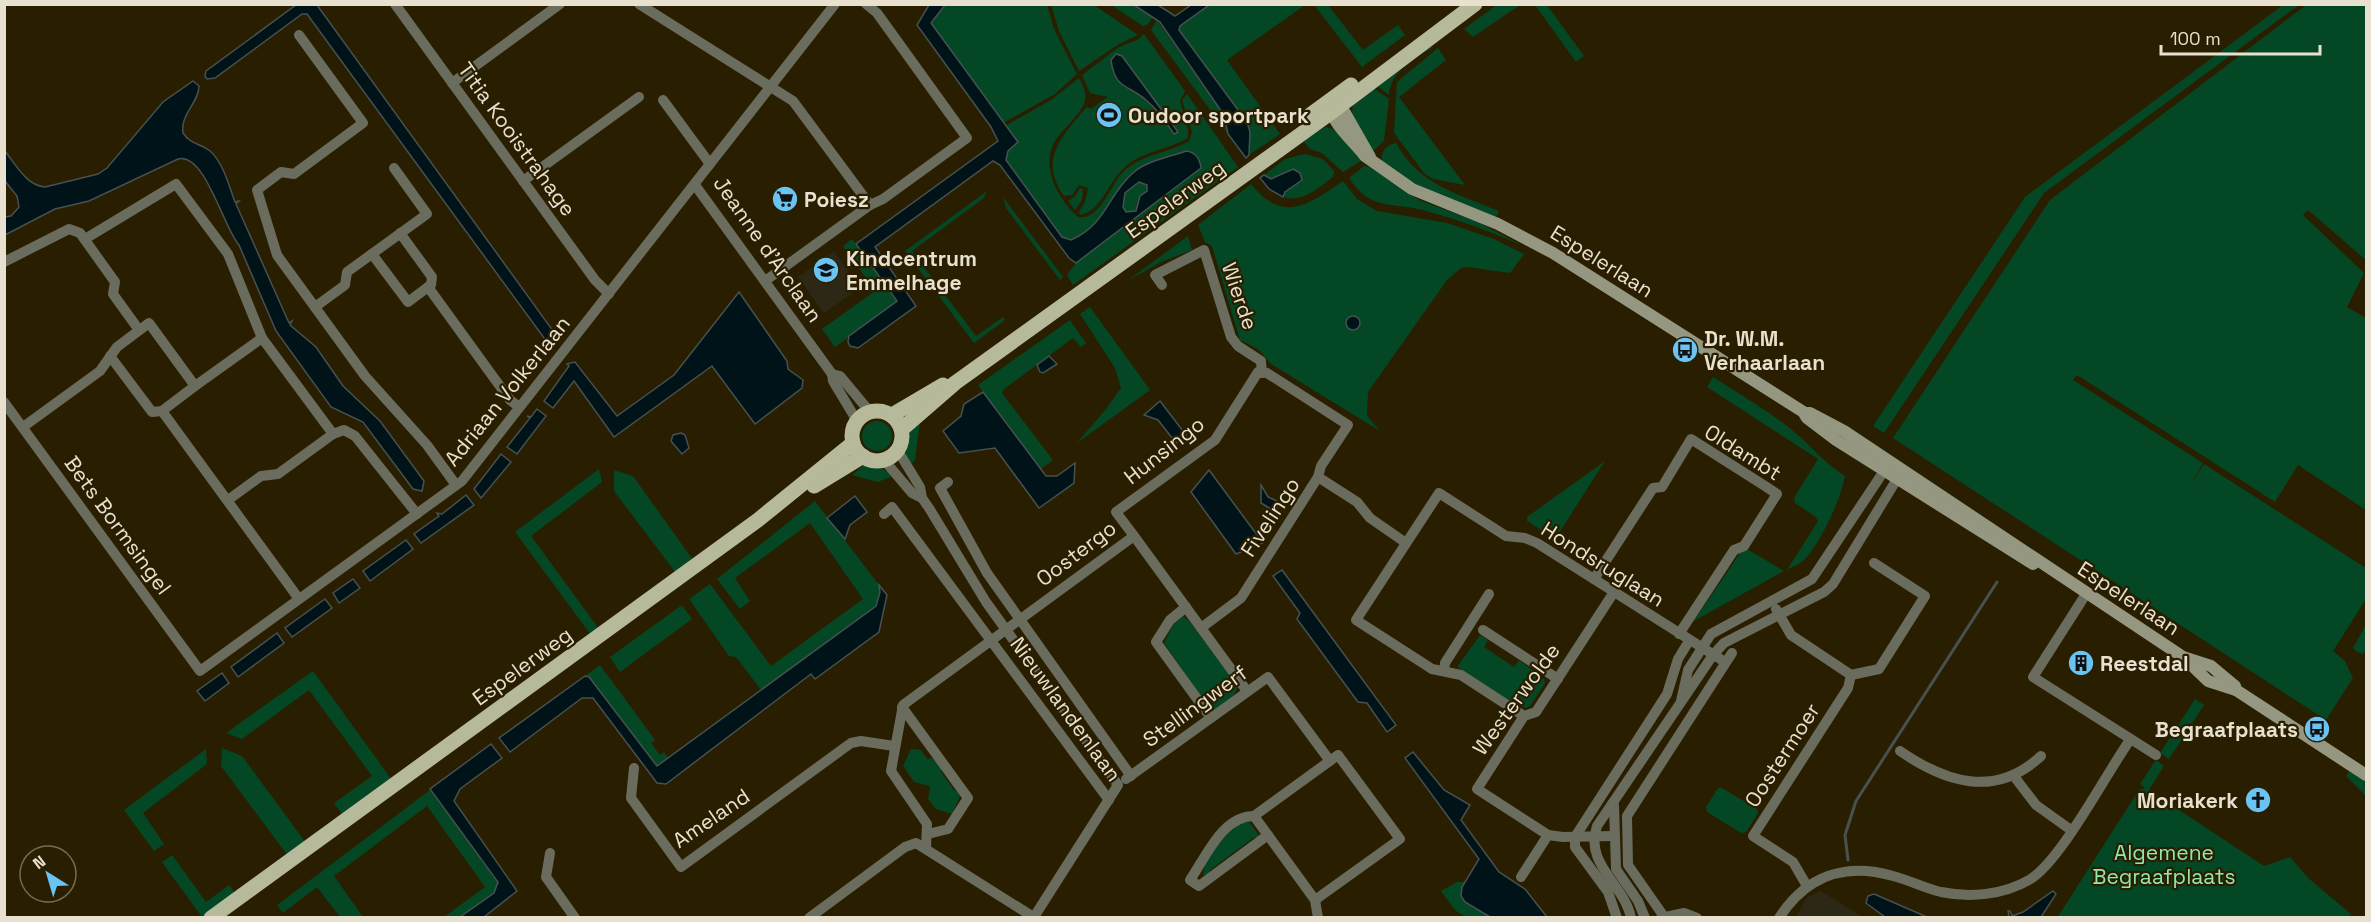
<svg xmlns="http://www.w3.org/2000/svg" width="2371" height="922" viewBox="0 0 2371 922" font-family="'Space Grotesk',sans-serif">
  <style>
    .education { fill: #2d2716 }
    .green { fill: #044724; fill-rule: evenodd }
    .water { fill: #001319; stroke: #465150; stroke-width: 1.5; fill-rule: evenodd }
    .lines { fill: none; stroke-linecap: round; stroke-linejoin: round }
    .stream { stroke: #465150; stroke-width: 3 }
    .street { stroke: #6a6c5d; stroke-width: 10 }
    .secondary { stroke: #959780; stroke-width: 12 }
    .primary { stroke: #b6b99a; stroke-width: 15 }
    .labels { text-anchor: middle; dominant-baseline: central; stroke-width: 4.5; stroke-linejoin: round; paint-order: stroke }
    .poi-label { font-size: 21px; font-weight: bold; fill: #e8e1cf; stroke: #2a1e00; text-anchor: start }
    .street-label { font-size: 21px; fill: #e8e1cf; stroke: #2a1e00 }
    .park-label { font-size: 21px; fill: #91e8ad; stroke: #2a1e00 }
  </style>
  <rect width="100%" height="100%" fill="#2a1e00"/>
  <g class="education">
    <polygon points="834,251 860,288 824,313 798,277"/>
    <polygon points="1821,891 1863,917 1796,917 1807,897"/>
  </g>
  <g class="green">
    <polygon points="1498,4 1520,5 1473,37 1464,29"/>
    <polygon points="945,5 1047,5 1054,29 1077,74 1055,94 1003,123 931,23"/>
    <polygon points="1051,5 1094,5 1138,35 1119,44 1079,71 1059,31"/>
    <polygon points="1111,5 1133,5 1153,17 1147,25 1143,26"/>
    <polygon points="1209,5 1305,5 1227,60 1280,134 1249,155 1248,143 1179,30 1180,26"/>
    <polygon points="1314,5 1328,5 1363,50 1398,25 1405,35 1362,67"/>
    <polygon points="1535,5 1547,5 1584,56 1576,62"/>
    <polygon points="2283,5 2299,5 2044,193 1884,433 1873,426 2025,197"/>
    <polygon points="2306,5 2366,5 2366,260 2308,210 2303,215 2364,273 2347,307 2366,318 2366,510 2298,465 2275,502 2077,375 2073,380 2203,463 2190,486 2204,464 2366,568 2366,599 2333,651 2345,661 2353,678 2326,720 1893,438 2050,200"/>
    <polygon points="1157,20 1224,115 1228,134 1151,30"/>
    <path d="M1144,34L1185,91L1180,101L1188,130V138C1168,150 1141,151 1124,168C1108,182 1102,211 1080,215L1079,212L1085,202L1088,188L1079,185L1072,195L1064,196C1039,159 1061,138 1084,110L1087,107L1091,109L1108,97L1090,93L1082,75L1119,47L1137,40ZM1122,56L1178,132L1174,133L1159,111L1143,98Z"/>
    <path d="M1425,46L1433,47C1413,60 1391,70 1389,95L1374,84Z"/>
    <polygon points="1438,48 1446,60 1399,97 1465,185 1433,179 1424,173 1394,133 1397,82"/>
    <path d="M1079,78C1083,86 1087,92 1085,101C1081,114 1065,127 1057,138C1038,164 1058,199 1078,217C1101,221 1110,183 1125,170C1143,154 1169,153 1189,141L1192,132L1182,100L1187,94L1238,167L1073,285L1067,275L1076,263L1201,168L1186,151C1169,157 1147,161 1134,172C1107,195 1107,224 1071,240L1062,237L1006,160L1008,151L1018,142L1005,126L1051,100Z"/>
    <path d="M1372,87L1389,99L1384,141L1373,151C1367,140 1346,117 1354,103C1357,97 1366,92 1372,87Z"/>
    <polygon points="1326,127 1335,130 1364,159 1343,172 1322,153 1310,149 1301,138"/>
    <path d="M1396,143C1419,185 1458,194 1499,211L1496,217C1454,202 1416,189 1382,161C1380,152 1387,144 1396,143Z"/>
    <path d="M1305,154L1323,159L1334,171L1333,177C1318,188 1303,203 1283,197L1285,192L1296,184L1267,179L1264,175L1285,159Z"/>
    <path d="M1364,166L1370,167L1419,200L1478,222L1523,246C1490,231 1457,219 1422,210C1405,205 1384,207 1368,198C1360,193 1354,185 1349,178Z"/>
    <path d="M1343,181L1357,199L1377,211L1447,223L1494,239L1524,254L1510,273L1467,267L1461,268L1447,280L1368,392L1367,416L1380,431L1271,364L1258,349L1240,340L1212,246L1205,242L1198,225L1251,184C1283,224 1308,205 1343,181Z"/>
    <polygon points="1139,182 1147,185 1147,191 1137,202 1136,211 1126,212 1123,207 1125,193"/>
    <polygon points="1083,189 1082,200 1075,210 1068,201 1075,196 1080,188"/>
    <polygon points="987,191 984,198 912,251 976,336 1003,317 1005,320 974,343 905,251"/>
    <polygon points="1003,197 1063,277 1060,280 1006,208"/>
    <polygon points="1188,236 1192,250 1161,262 1127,281"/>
    <polygon points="852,239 897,302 835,347 822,329 875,291 843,246"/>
    <polygon points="1090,307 1150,390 1077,443 1106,409 1121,388 1115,368 1080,314"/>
    <polygon points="1070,320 1086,343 1081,347 1073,338 1004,389 1002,393 1053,460 1041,469 978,385"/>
    <path d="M1713,377C1742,396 1773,413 1799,436C1815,450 1827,465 1845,476C1841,499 1820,544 1804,560C1800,564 1792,567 1787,570L1818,521L1816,517L1795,503L1794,498L1818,459L1707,387Z"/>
    <circle cx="877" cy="436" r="15"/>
    <path d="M920,422L915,460L910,465C901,447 904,435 920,422Z"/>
    <polygon points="1605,461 1555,539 1527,521 1527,517"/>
    <polygon points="877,465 893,476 878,482 852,475 863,466"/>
    <polygon points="599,469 602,482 531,536 599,629 591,635 515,532"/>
    <polygon points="614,470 633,476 693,560 676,573 614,491"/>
    <polygon points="815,501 879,585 880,592 876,606 761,690 736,657 729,656 689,599 710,584 771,666 863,599 810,523 735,578 750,601 740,609 717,579"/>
    <polygon points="1747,549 1784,571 1694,621 1740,553"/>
    <polygon points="682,605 692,619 620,672 610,657"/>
    <polygon points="1183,616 1189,621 1238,686 1234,695 1215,709 1209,708 1164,643 1174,623"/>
    <polygon points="2366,624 2366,651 2362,654 2357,652 2353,648"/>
    <polygon points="1480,635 1488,640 1484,647 1514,667 1519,660 1544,679 1545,683 1530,706 1526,708 1503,697 1457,667"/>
    <polygon points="600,665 655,740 651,743 660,755 664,752 668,758 657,766 589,677 585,676"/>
    <polygon points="313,671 392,780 343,816 334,803 372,776 309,690 242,739 226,733"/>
    <polygon points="2195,699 2204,705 2169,759 2160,753"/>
    <polygon points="222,748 242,756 306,843 288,856 221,766"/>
    <polygon points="206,749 207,764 143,813 164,844 154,851 124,810"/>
    <polygon points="911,749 921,750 927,759 932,758 942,767 941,772 955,791 959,792 958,795 961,794 952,814 936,809 928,799 930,786 914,782 903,766"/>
    <polygon points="2156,760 2164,766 2149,790 2264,866 2290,857 2308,878 2351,914 2348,918 2057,918 2139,790 2145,788 2140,784"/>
    <polygon points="2350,771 2366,782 2366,796 2346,776"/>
    <polygon points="1718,788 1722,788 1757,809 1758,813 1746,832 1741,833 1707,812 1706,807"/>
    <polygon points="430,790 498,881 498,886 494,893 460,917 444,917 485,887 427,806 334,876 363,917 340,917 317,887 283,913 277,905"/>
    <path d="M1247,819L1260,837L1253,838L1210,870L1208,875H1203C1205,852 1227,832 1247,819Z"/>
    <polygon points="172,855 206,902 229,885 236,894 202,917 162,862"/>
    <path d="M1457,882H1465L1462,887L1465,901L1490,917C1457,917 1460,917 1441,891Z"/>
  </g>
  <g class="water">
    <polygon points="296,5 317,5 556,335 552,338 554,341 547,342 307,14 302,14 215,78 207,79 205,76 206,71"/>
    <path d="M929,5H945L931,23L1018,142L1008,151L1006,160L1062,237L1071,240C1107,224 1107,195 1134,172C1147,161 1169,157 1186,151C1195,152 1200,159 1201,168L1076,263L1069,258L1000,165L993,161L875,247L916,306L858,348L850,346L848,342L849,336L897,301L856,244L998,141L991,127L917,25ZM1139,182L1147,185V191L1140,196L1136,211L1126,212L1123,207L1125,193Z"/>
    <polygon points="1134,5 1158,5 1175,16 1191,5 1209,5 1180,26 1179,30 1247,122 1250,132 1249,155 1246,158 1228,134 1224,115 1160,22"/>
    <path d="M1116,54L1122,56L1178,132L1174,134C1165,121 1158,110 1146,100C1128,84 1115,90 1111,60Z"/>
    <path d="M193,81L199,86C199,103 180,114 183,133C190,144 201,144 210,151C223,162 229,186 235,202L239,201L236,204L289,323L292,321L290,325L316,347L343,386L380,421L424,481L422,491L413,489L363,422L331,407L276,331L239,245C223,227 205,152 178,159L89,201L55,209L5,235V217L11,216L19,207L17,196L5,181V151C15,164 27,186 45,187L98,174L107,168L163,102Z"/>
    <polygon points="1293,169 1300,173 1302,180 1285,192 1283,197 1269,189 1260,178 1264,175 1271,179"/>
    <polygon points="739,292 787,361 788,369 803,380 802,388 755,424 712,366 614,437 574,381 553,408 544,401 569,366 567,364 575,362 617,416 674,375"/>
    <circle cx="1353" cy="323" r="7"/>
    <polygon points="1049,356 1057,364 1043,373 1040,372 1037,365"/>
    <polygon points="983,392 1046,476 1057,476 1075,463 1074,483 1039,508 995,448 959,453 943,431 961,416 964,404"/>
    <polygon points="1160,401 1186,435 1176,443 1158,420 1144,415"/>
    <polygon points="537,409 546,416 517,454 507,447 530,418 527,416 531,417"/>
    <polygon points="681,433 685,435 689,448 682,454 671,441 673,435"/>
    <polygon points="501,454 511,462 481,498 474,489"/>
    <polygon points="1209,470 1263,543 1236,554 1191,492"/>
    <polygon points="1261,485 1268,497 1279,502 1277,509 1271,509 1261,503"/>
    <polygon points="466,495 474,505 421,543 414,534 439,516 437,513 442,514"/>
    <polygon points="855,496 867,512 850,525 845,539 827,518"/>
    <polygon points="406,540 413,549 370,581 363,571"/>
    <polygon points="1282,570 1396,725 1387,732 1367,703 1358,702 1297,619 1300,613 1273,576"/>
    <polygon points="353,579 360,588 339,603 333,593"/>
    <polygon points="879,585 887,595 879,632 815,679 811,674 666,784 657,783 593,698 582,698 510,752 499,738 585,676 589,677 657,766 876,606 880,592"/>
    <polygon points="325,599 332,608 292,637 285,628"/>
    <polygon points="277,633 284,643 238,677 231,667"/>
    <polygon points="222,673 229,683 205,701 197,691"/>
    <polygon points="491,744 502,758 460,789 454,801 517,891 484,917 460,917 494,893 498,882 430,789"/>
    <polygon points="1413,752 1444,790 1470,805 1461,820 1499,872 1525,889 1547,917 1490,917 1465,902 1461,896 1462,887 1479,859 1405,758"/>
    <polygon points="2053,891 2056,894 2041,917 2006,917 2009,916 2008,911 2010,911 2012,916 2023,912"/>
    <polygon points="1874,894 1927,917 1885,917 1866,903 1868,896"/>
  </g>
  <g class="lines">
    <polyline class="stream" points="1848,860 1845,835 1856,801 1997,582"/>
    <g class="street">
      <polyline points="395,4 595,280 609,294"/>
      <polyline points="639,4 793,101 870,205 765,281"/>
      <polyline points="866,4 877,13 967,138 883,199 870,205"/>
      <polyline points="299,35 363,123 294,174 281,172 257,190 277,255 365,376 427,445 456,485"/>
      <polyline points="452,83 560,4"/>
      <polyline points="663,100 710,164"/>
      <polyline points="523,181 639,97"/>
      <polyline points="695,185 832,374 833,381 857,421"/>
      <polyline points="400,233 432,277 431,285 428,287 510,400 519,407"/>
      <polyline points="85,239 176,184 228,254 262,338 333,434"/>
      <polyline points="372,254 408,302 428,287"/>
      <polyline points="4,262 69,229 80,233 115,282 113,294 139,330"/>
      <polyline points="1162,285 1155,275 1204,250 1231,337 1238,346 1261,361 1262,373"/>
      <polyline points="315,307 345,285 347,272 427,214 394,168"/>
      <polyline points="110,356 152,412 162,411 195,386"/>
      <polyline points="832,374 840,376 870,412"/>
      <polyline points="4,402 200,671 462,481 835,4"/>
      <polyline points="162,411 299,599"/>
      <polyline points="23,427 100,371 117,347 149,323 195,386 262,338"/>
      <polyline points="898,451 920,487 922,498"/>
      <polyline points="884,460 912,493 922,498 929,508 986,602 1118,785 1034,917"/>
      <polyline points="1318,477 1357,502 1370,518 1406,543"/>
      <polyline points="948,482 940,488 987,573 1131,776"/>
      <polyline points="228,500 261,476 278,474 333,434 344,430 355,436 417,514"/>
      <polyline points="884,514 892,507 1109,800"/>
      <polyline points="1134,536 1247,691"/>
      <polyline points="1594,579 1653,488 1662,487 1691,439 1765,486 1777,494 1744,546 1734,550 1679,634"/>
      <polyline points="2086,594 2033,677 2156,755"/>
      <polyline points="1186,607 1170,620 1156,642 1211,718"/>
      <polyline points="1776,609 1791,635 1851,675"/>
      <polyline points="1483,630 1558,679"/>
      <polyline points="1444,671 1445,663 1489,594"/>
      <polyline points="1851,675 1879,669 1925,596 1874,563"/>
      <polyline points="902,707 968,798 948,829 928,834"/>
      <polyline points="1524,716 1461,675 1432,669 1356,620 1439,493 1506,536 1525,538 1537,543 1725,662"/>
      <path d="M1900,751C1945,782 1995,799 2041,756"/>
      <polyline points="634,768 631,798 681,867 851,743 861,741 894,746"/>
      <polyline points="2013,775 2036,805 2071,830"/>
      <polyline points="1126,779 1268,677 1330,761"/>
      <polyline points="1614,805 1616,869 1638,901 1645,918"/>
      <polyline points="1254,816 1338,755 1400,839 1315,900"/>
      <path d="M1254,816C1222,816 1206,857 1190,880L1199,886L1268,835"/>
      <polyline points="1254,816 1315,900 1318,918"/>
      <polyline points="1613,836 1563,837 1548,835 1477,789 1524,716 1536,712 1614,592"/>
      <polyline points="926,848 927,824 891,771 903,705 1134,536 1116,512 1215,440 1258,372 1267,373 1348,425 1321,466 1318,477 1241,598 1201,628"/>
      <polyline points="550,853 546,877 575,918"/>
      <polyline points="1521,877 1548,835"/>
      <polyline points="1807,886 1793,862 1753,836 1848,688 1851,675"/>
      <polyline points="809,918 905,847 916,843 1035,918"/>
      <polyline points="1617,918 1608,892 1575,847 1575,837 1667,694 1678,659 1689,641"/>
      <path d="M1631,918C1624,883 1584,865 1597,826L1713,655L1724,643L1824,592L1833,584L1897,479L1896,465L1884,471L1812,579L1711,634L1688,670L1681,701"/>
      <polyline points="1661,918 1684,913 1697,918"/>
      <polyline points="1665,918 1628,865 1627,816 1732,653"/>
      <path d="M1779,918C1806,876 1845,862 1893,876C1909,880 1924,888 1941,892C1970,898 2003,895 2029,880C2060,863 2107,772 2130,740"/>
    </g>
    <g class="secondary">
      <path d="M1370,157L1345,113L1340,106L1329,101C1330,123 1352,139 1365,156L1412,189L1498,224L1553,253L1805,413H1810L1844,431L2183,657L2211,666L2235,686L2236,690L2366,775"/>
      <polyline points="1805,415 1807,418 1836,440 2033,564"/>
      <polyline points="2183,657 2208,681 2236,690"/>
    </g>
    <g class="primary">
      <polyline points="1310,115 1351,85"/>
      <circle cx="877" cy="436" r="25"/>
      <polyline points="892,415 943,385"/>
      <polyline points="902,429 955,383 1329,114 1475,4"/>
      <polyline points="814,486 863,456"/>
      <polyline points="211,918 758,520 853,443"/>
    </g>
  </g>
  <defs>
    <g id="stadium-disc" transform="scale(1.35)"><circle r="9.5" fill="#6ac3f1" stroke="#2a1e00"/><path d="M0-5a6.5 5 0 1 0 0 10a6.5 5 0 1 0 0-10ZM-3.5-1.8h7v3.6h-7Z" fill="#111"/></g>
    <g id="supermarket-disc" transform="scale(1.35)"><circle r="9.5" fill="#6ac3f1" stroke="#2a1e00"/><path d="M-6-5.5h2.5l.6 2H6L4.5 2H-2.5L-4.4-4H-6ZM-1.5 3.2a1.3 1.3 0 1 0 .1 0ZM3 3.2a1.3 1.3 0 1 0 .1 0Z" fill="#111"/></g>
    <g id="school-disc" transform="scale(1.35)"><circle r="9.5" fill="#6ac3f1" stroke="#2a1e00"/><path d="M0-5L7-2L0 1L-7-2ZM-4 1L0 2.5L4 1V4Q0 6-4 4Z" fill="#111"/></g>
    <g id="bus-disc" transform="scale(1.35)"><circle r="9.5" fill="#6ac3f1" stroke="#2a1e00"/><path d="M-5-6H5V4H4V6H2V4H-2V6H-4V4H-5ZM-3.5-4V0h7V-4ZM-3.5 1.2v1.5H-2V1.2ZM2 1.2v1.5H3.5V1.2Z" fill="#111"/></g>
    <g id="building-disc" transform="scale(1.35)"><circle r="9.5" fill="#6ac3f1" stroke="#2a1e00"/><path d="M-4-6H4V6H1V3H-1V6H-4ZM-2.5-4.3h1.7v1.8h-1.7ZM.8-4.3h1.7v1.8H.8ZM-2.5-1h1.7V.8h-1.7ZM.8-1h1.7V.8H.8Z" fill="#111"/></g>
    <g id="church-disc" transform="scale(1.35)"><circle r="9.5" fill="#6ac3f1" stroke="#2a1e00"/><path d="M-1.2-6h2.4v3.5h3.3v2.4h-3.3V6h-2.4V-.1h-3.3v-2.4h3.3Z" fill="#111"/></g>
  </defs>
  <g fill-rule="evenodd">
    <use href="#stadium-disc" x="1109" y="115"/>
    <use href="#supermarket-disc" x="785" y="199"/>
    <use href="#school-disc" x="826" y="270"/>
    <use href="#bus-disc" x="1685" y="350"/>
    <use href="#building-disc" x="2081" y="663"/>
    <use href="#bus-disc" x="2317" y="729"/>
    <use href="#church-disc" x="2258" y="800"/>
  </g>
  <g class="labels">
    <g class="poi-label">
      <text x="1128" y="115">Oudoor sportpark</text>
      <text x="804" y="199">Poiesz</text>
      <text x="846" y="258">Kindcentrum<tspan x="846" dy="24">Emmelhage</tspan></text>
      <text x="1704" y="338">Dr. W.M.<tspan x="1704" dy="24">Verhaarlaan</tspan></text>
      <text x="2100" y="663">Reestdal</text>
      <text x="2298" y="729" text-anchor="end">Begraafplaats</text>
      <text x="2238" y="800" text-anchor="end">Moriakerk</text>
    </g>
    <g class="street-label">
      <text transform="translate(517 139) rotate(54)">Titia Kooistrahage</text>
      <text transform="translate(1175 199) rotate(-36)">Espelerweg</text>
      <text transform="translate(768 249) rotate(55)">Jeanne d'Arclaan</text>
      <text transform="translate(1602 261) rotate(32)">Espelerlaan</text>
      <text transform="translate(1240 296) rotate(71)">Wierde</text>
      <text transform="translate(507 391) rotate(-51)">Adriaan Volkerlaan</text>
      <text transform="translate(1164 450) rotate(-38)">Hunsingo</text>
      <text transform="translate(1743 452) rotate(32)">Oldambt</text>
      <text transform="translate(1270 517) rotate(-57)">Fivelingo</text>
      <text transform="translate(118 525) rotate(54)">Bets Bormsingel</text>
      <text transform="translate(1076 553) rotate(-37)">Oostergo</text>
      <text transform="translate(1603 564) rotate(32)">Hondsruglaan</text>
      <text transform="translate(2129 598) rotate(33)">Espelerlaan</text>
      <text transform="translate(522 666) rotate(-36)">Espelerweg</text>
      <text transform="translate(1516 699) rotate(-54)">Westerwolde</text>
      <text transform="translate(1195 706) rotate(-36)">Stellingwerf</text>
      <text transform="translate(1066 709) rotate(54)">Nieuwlandenlaan</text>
      <text transform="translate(1782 755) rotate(-57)">Oostermoer</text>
      <text transform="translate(711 818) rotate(-34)">Ameland</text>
    </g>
    <g class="park-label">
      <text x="2164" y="852">Algemene<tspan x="2164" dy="24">Begraafplaats</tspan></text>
    </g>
  </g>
  <rect width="2371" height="922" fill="none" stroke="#e8e1cf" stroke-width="12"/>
  <g transform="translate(48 874) rotate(323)"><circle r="28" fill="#2a1e00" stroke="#766c53" stroke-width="1.5"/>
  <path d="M0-4.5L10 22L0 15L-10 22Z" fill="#6ac3f1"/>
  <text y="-9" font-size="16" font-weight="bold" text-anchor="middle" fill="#e8e1cf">N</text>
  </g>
  <path d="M2161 45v9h159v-9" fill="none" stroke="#e8e1cf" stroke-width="3"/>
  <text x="2170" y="45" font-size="18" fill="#e8e1cf" stroke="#2a1e00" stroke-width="4.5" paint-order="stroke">100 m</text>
</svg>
